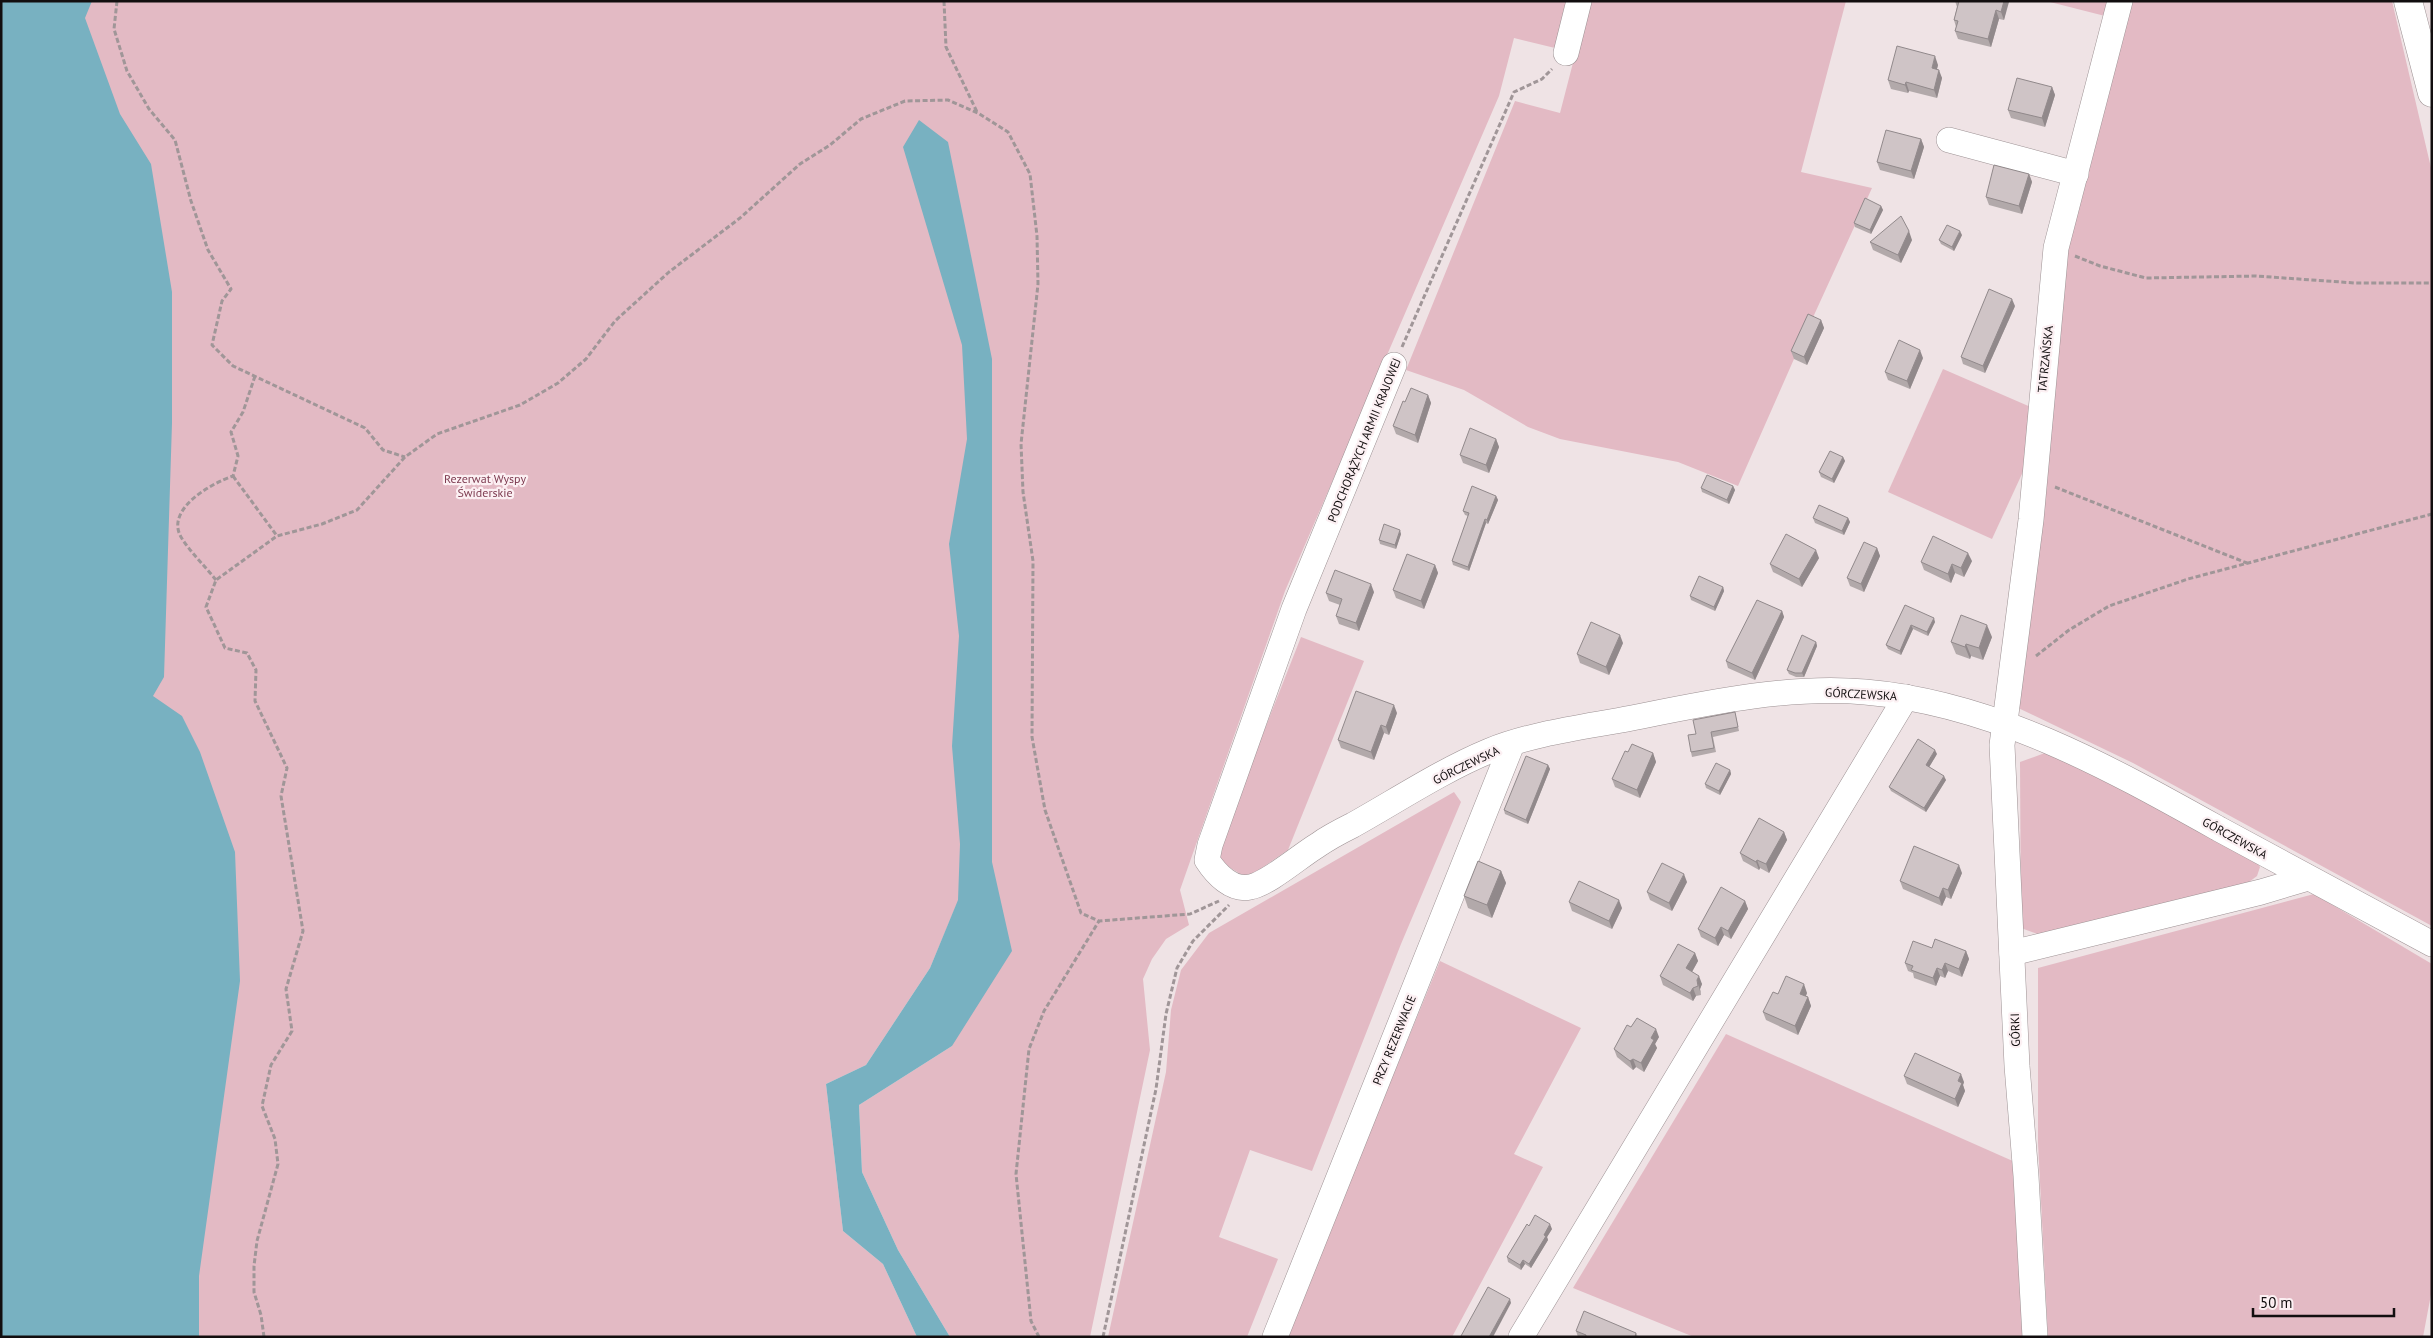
<svg xmlns="http://www.w3.org/2000/svg" width="2433" height="1338" viewBox="0 0 2433 1338" font-family="'PT Sans',sans-serif">
  <style>
    .green { fill: #e3bac4 }
    .water { fill: #78b1c1 }
    .lines { fill: none; stroke-linecap: round; stroke-linejoin: round }
    .minor-casing { stroke: #9d9294; stroke-width: 26 }
    .major-casing { stroke: #9d9294; stroke-width: 29 }
    .path { stroke: #a09698; stroke-width: 3; stroke-dasharray: 5 2.5; stroke-linecap: butt }
    .minor { stroke: #fff; stroke-width: 25 }
    .major { stroke: #fff; stroke-width: 28 }
    .wall { fill: #b2a9aa }
    .shaded-wall { fill: #91898b }
    .building { fill: #cfc4c6; stroke: #91898b }
    .labels { text-anchor: middle; dominant-baseline: central; stroke-width: 4.5; stroke-linejoin: round; paint-order: stroke }
    .street-label { font-size: 12px; fill: #120e0f; stroke: #fcf0f3 }
    .park-label { font-size: 12px; fill: #7d3b50; stroke: #fcf0f3 }
  </style>
  <rect width="100%" height="100%" fill="#efe3e5"/>
  <g class="green">
    <polygon points="1,1 1566,1 1555,48 1514,38 1499,96 1285,591 1180,890 1189,925 1166,939 1152,959 1143,979 1150,1050 1090,1337 950,1337 898,1250 862,1172 859,1105 952,1046 956,906 930,968 866,1065 826,1084 843,1231 883,1264 917,1337 1,1337"/>
    <polygon points="1589,1 1846,1 1801,172 1872,188 1794,359 1738,486 1678,462 1560,439 1528,427 1464,390 1406,370 1515,101 1560,113"/>
    <polygon points="2046,1 2109,1 2105,16"/>
    <polygon points="2126,1 2392,1 2432,172 2432,926 2133,763 2014,706 2066,242"/>
    <polygon points="1943,369 2033,408 2027,463 1992,539 1888,492"/>
    <polygon points="1301,637 1364,661 1288,850 1247,878 1214,858"/>
    <polygon points="2053,750 2252,855 2260,867 2257,876 2249,882 2046,937 2021,928 2020,762"/>
    <polygon points="1454,792 1461,802 1401,944 1312,1171 1250,1150 1219,1237 1278,1259 1247,1337 1108,1337 1166,1072 1171,1010 1181,970 1209,933"/>
    <polygon points="2314,894 2432,964 2432,1289 2423,1337 2048,1337 2038,1143 2038,968"/>
    <polygon points="1440,961 1581,1028 1514,1154 1543,1167 1452,1337 1286,1337"/>
    <polygon points="1726,1034 2015,1162 2026,1337 1694,1337 1573,1288"/>
  </g>
  <g class="water">
    <polygon points="1,1 92,1 85,18 120,114 151,164 172,292 172,423 164,677 153,696 182,716 200,752 235,852 240,981 199,1276 199,1337 1,1337"/>
    <polygon points="919,120 948,142 992,359 992,862 1012,951 952,1046 859,1105 862,1172 898,1250 950,1337 917,1337 883,1264 843,1231 826,1084 866,1065 930,968 958,900 960,844 952,746 959,636 949,544 967,439 962,345 903,147"/>
  </g>
  <g class="lines">
    <g class="minor-casing">
      <g id="minor">
        <polyline points="1566,53 1579,1"/>
        <polyline points="1949,140 2076,174"/>
        <path d="M1394,365L1294,609L1210,845L1207,860C1216,874 1232,891 1250,887C1268,884 1301,855 1318,845C1329,837 1341,831 1353,825C1396,801 1443,770 1489,751C1533,733 1585,727 1632,718C1706,703 1790,685 1865,692C1994,703 2108,767 2219,829C2290,868 2361,906 2432,944"/>
        <polyline points="2012,953 2261,892 2308,878"/>
        <polyline points="1275,1337 1512,744"/>
        <polyline points="1521,1337 1906,697"/>
        <polyline points="2035,1337 2026,1176 2017,1066 2002,745 2031,520 2056,248 2120,1"/>
      </g>
    </g>
    <g class="major-casing">
      <polyline id="major" points="2408,1 2432,93"/>
    </g>
    <g class="path">
      <polyline points="117,1 114,29 127,71 149,109 175,140 191,201 208,250 231,289 222,301 212,345 233,366 365,428 383,450 405,457"/>
      <polyline points="944,1 946,47 977,112"/>
      <polyline points="2075,256 2100,266 2146,278 2256,276 2355,283 2432,283"/>
      <polyline points="1402,347 1514,92 1542,79 1552,69"/>
      <polyline points="233,476 277,536"/>
      <polyline points="2055,487 2247,563"/>
      <path d="M216,580C205,566 190,552 181,537C165,509 212,483 233,476L238,456L231,432L243,412L255,376"/>
      <polyline points="2036,656 2069,630 2109,606 2188,579 2432,514"/>
      <polyline points="264,1337 261,1315 254,1292 254,1266 257,1241 278,1164 275,1139 262,1106 271,1065 292,1031 286,989 303,931 281,796 287,768 255,701 256,670 247,653 225,648 206,607 216,580 277,536 322,524 357,510 405,457 437,434 520,405 558,383 586,359 615,321 669,272 740,218 800,164 830,145 861,119 905,101 948,100 978,113 1008,132 1030,174 1037,236 1038,284 1021,444 1023,492 1033,561 1032,737 1045,810 1081,913 1099,921 1190,914 1219,901"/>
      <polyline points="1039,1337 1031,1321 1016,1174 1029,1049 1044,1011 1099,921"/>
      <polyline points="1103,1337 1156,1089 1166,1014 1177,968 1193,941 1229,905"/>
    </g>
    <use href="#minor" class="minor"/>
    <use href="#major" class="major"/>
  </g>
  <g class="wall">
    <polygon points="1955,1 2008,1 2004,20 1999,19 1991,47 1958,39 1955,31 1956,27 1954,20 1957,7"/>
    <polygon points="1938,65 1937,69 1942,78 1937,98 1909,91 1908,93 1891,89 1888,80"/>
    <polygon points="2052,87 2055,95 2045,127 2011,118 2008,110"/>
    <polygon points="1921,139 1924,147 1914,179 1880,170 1877,162"/>
    <polygon points="2029,174 2032,182 2022,214 1989,205 1986,197"/>
    <polygon points="1881,206 1883,210 1871,234 1855,227 1854,223"/>
    <polygon points="1962,235 1954,251 1941,244 1939,240"/>
    <polygon points="1912,240 1901,263 1873,250 1870,242"/>
    <polygon points="2015,306 1985,373 1963,364 1961,357"/>
    <polygon points="1821,320 1824,328 1807,365 1794,359 1791,351"/>
    <polygon points="1923,358 1910,389 1888,380 1885,372"/>
    <polygon points="1428,395 1431,403 1418,443 1396,434 1393,426"/>
    <polygon points="1496,439 1499,447 1489,473 1463,463 1460,455"/>
    <polygon points="1843,457 1845,461 1834,483 1821,477 1819,472"/>
    <polygon points="1733,486 1735,490 1729,504 1702,492 1701,488"/>
    <polygon points="1496,496 1498,500 1488,524 1486,523 1469,571 1453,565 1452,561 1468,516 1465,515 1463,511"/>
    <polygon points="1813,518 1848,518 1850,522 1844,535 1815,523"/>
    <polygon points="1401,534 1396,549 1380,544 1379,540"/>
    <polygon points="1877,548 1880,556 1864,592 1850,586 1847,578"/>
    <polygon points="1819,558 1802,587 1773,572 1770,564"/>
    <polygon points="1972,561 1964,577 1955,573 1951,583 1924,570 1921,562"/>
    <polygon points="1435,565 1438,573 1424,609 1396,598 1393,590"/>
    <polygon points="1723,587 1724,591 1715,611 1691,600 1690,596"/>
    <polygon points="1374,592 1359,631 1339,624 1336,616 1340,605 1329,601 1326,593"/>
    <polygon points="1905,605 1935,622 1928,636 1913,629 1901,655 1888,649 1886,645"/>
    <polygon points="1782,611 1784,617 1755,680 1728,668 1726,661"/>
    <polygon points="1992,637 1983,660 1971,656 1970,659 1956,654 1951,642"/>
    <polygon points="1816,642 1817,646 1804,677 1796,677 1789,674 1787,670"/>
    <polygon points="1623,643 1609,675 1580,663 1577,654"/>
    <polygon points="1735,712 1739,731 1713,737 1716,752 1692,757 1691,752 1696,734"/>
    <polygon points="1397,713 1389,735 1384,733 1374,760 1341,748 1338,740"/>
    <polygon points="1653,753 1656,762 1640,798 1615,787 1612,779"/>
    <polygon points="1937,754 1929,767 1946,780 1926,812 1891,791 1889,787"/>
    <polygon points="1548,765 1550,769 1528,824 1505,814 1504,810"/>
    <polygon points="1730,770 1731,774 1720,795 1706,788 1705,784"/>
    <polygon points="1784,832 1787,840 1769,873 1760,868 1759,870 1743,861 1740,853"/>
    <polygon points="1501,871 1506,883 1492,918 1468,908 1464,896"/>
    <polygon points="1962,873 1951,899 1946,897 1942,906 1903,889 1900,881"/>
    <polygon points="1687,882 1672,911 1650,900 1647,892"/>
    <polygon points="1745,901 1748,909 1731,939 1724,935 1718,946 1701,937 1698,929"/>
    <polygon points="1569,902 1622,908 1612,929 1572,911"/>
    <polygon points="1932,948 1966,951 1969,959 1962,977 1948,971 1945,978 1940,976 1936,986 1914,978 1913,973 1908,971 1905,963"/>
    <polygon points="1695,953 1698,961 1692,972 1702,984 1700,989 1701,995 1696,996 1693,1001 1663,985 1660,976"/>
    <polygon points="1807,993 1806,996 1808,997 1811,1006 1798,1035 1766,1020 1763,1012 1778,994"/>
    <polygon points="1631,1027 1659,1037 1655,1044 1657,1048 1644,1072 1636,1067 1633,1070 1617,1057 1614,1049"/>
    <polygon points="1904,1076 1964,1082 1963,1085 1965,1091 1958,1107 1907,1084"/>
    <polygon points="1529,1226 1552,1229 1547,1237 1548,1240 1531,1268 1525,1264 1521,1270 1508,1262 1507,1257"/>
    <polygon points="1576,1331 1636,1333 1638,1337 1578,1337"/>
  </g>
  <g class="shaded-wall">
    <polygon points="2004,1 2009,2 2004,20 2001,12"/>
    <polygon points="1996,10 1999,19 1991,47 1988,39"/>
    <polygon points="1935,56 1938,65 1935,76 1932,68"/>
    <polygon points="1939,70 1942,78 1937,98 1934,90"/>
    <polygon points="1906,82 1909,91 1908,93 1905,85"/>
    <polygon points="2052,87 2055,95 2045,127 2042,118"/>
    <polygon points="1921,139 1924,147 1914,179 1911,171"/>
    <polygon points="2029,174 2032,182 2022,214 2019,206"/>
    <polygon points="1881,206 1883,210 1871,234 1870,230"/>
    <polygon points="1909,231 1912,240 1901,263 1898,255"/>
    <polygon points="1960,231 1962,235 1954,251 1952,247"/>
    <polygon points="2012,299 2015,306 1985,373 1983,366"/>
    <polygon points="1821,320 1824,328 1807,365 1804,357"/>
    <polygon points="1920,350 1923,358 1910,389 1907,381"/>
    <polygon points="1428,395 1431,403 1418,443 1415,435"/>
    <polygon points="1496,439 1499,447 1489,473 1486,465"/>
    <polygon points="1843,457 1845,461 1834,483 1832,479"/>
    <polygon points="1733,486 1735,490 1729,504 1727,500"/>
    <polygon points="1496,496 1498,500 1488,524 1487,520"/>
    <polygon points="1848,518 1850,522 1844,535 1842,531"/>
    <polygon points="1485,519 1486,523 1469,571 1468,567"/>
    <polygon points="1400,530 1401,534 1396,549 1395,545"/>
    <polygon points="1877,548 1880,556 1864,592 1861,584"/>
    <polygon points="1816,550 1819,558 1802,587 1799,579"/>
    <polygon points="1968,553 1972,561 1964,577 1961,568"/>
    <polygon points="1952,564 1955,573 1951,583 1948,574"/>
    <polygon points="1435,565 1438,573 1424,609 1421,601"/>
    <polygon points="1371,584 1374,592 1359,631 1356,623"/>
    <polygon points="1723,587 1724,591 1715,611 1714,607"/>
    <polygon points="1782,611 1784,617 1755,680 1752,673"/>
    <polygon points="1934,618 1935,622 1928,636 1927,632"/>
    <polygon points="1911,625 1913,629 1901,655 1900,651"/>
    <polygon points="1987,625 1992,637 1983,660 1979,648"/>
    <polygon points="1620,635 1623,643 1609,675 1606,667"/>
    <polygon points="1816,642 1817,646 1804,677 1802,673"/>
    <polygon points="1966,644 1971,656 1970,659 1965,647"/>
    <polygon points="1394,705 1397,713 1389,735 1386,727"/>
    <polygon points="1381,725 1384,733 1374,760 1371,752"/>
    <polygon points="1935,750 1937,754 1928,769 1926,765"/>
    <polygon points="1653,753 1656,762 1640,798 1637,790"/>
    <polygon points="1548,765 1550,769 1528,824 1526,820"/>
    <polygon points="1730,770 1731,774 1720,795 1719,791"/>
    <polygon points="1944,776 1946,780 1926,812 1924,808"/>
    <polygon points="1784,832 1787,840 1769,873 1766,864"/>
    <polygon points="1757,860 1760,868 1759,870 1756,862"/>
    <polygon points="1959,865 1962,873 1951,899 1948,890"/>
    <polygon points="1501,871 1506,883 1492,918 1487,905"/>
    <polygon points="1684,874 1687,882 1672,911 1669,903"/>
    <polygon points="1943,888 1946,897 1942,906 1939,898"/>
    <polygon points="1619,900 1622,908 1612,929 1609,921"/>
    <polygon points="1745,901 1748,909 1731,939 1728,931"/>
    <polygon points="1721,927 1724,935 1718,946 1715,938"/>
    <polygon points="1966,951 1969,959 1962,977 1959,969"/>
    <polygon points="1695,953 1698,961 1689,977 1686,968"/>
    <polygon points="1945,963 1948,971 1945,978 1942,970"/>
    <polygon points="1937,968 1940,976 1936,986 1933,978"/>
    <polygon points="1699,976 1702,984 1700,989 1701,995 1697,980"/>
    <polygon points="1804,984 1807,993 1803,1002 1800,994"/>
    <polygon points="1693,988 1696,996 1693,1001 1690,993"/>
    <polygon points="1808,997 1811,1006 1798,1035 1795,1026"/>
    <polygon points="1656,1029 1659,1037 1655,1044 1657,1048 1644,1072 1641,1063 1651,1038"/>
    <polygon points="1633,1059 1636,1067 1633,1070 1630,1061"/>
    <polygon points="1961,1074 1964,1082 1963,1085 1965,1091 1958,1107 1955,1099 1958,1081"/>
    <polygon points="1550,1224 1552,1229 1547,1237 1548,1240 1531,1268 1529,1264 1544,1235"/>
    <polygon points="1523,1260 1525,1264 1521,1270 1520,1265"/>
    <polygon points="1510,1299 1511,1303 1493,1337 1489,1337"/>
  </g>
  <g class="building">
    <polygon points="1959,1 2004,1 2001,12 1996,10 1988,39 1955,31 1958,21 1954,20"/>
    <polygon points="1897,46 1935,56 1932,68 1939,70 1934,90 1906,82 1905,85 1888,80"/>
    <polygon points="2017,78 2052,87 2042,118 2008,110"/>
    <polygon points="1886,130 1921,139 1911,171 1877,162"/>
    <polygon points="1994,165 2029,174 2019,206 1986,197"/>
    <polygon points="1865,198 1881,206 1870,230 1854,223"/>
    <polygon points="1901,216 1909,231 1898,255 1870,242"/>
    <polygon points="1947,225 1960,231 1952,247 1939,240"/>
    <polygon points="1989,289 2012,299 1983,366 1961,357"/>
    <polygon points="1808,314 1821,320 1804,357 1791,351"/>
    <polygon points="1899,340 1920,350 1907,381 1885,372"/>
    <polygon points="1411,388 1428,395 1415,435 1393,426 1403,401 1405,402"/>
    <polygon points="1470,428 1496,439 1486,465 1460,455"/>
    <polygon points="1830,451 1843,457 1832,479 1819,472"/>
    <polygon points="1707,475 1733,486 1727,500 1701,488"/>
    <polygon points="1472,486 1496,496 1487,520 1485,519 1468,567 1452,561 1469,513 1463,511"/>
    <polygon points="1819,505 1848,518 1842,531 1813,518"/>
    <polygon points="1384,524 1400,530 1395,545 1379,540"/>
    <polygon points="1786,534 1816,550 1799,579 1770,564"/>
    <polygon points="1933,536 1968,553 1961,568 1952,564 1948,574 1921,562"/>
    <polygon points="1864,542 1877,548 1861,584 1847,578"/>
    <polygon points="1407,554 1435,565 1421,601 1393,590"/>
    <polygon points="1335,570 1371,584 1356,623 1336,616 1342,599 1326,593"/>
    <polygon points="1699,576 1723,587 1714,607 1690,596"/>
    <polygon points="1757,600 1782,611 1752,673 1726,661"/>
    <polygon points="1905,605 1934,618 1927,632 1911,625 1900,651 1886,645"/>
    <polygon points="1961,615 1987,625 1979,648 1966,644 1965,647 1951,642"/>
    <polygon points="1591,622 1620,635 1606,667 1577,654"/>
    <polygon points="1802,635 1816,642 1802,673 1795,673 1787,670"/>
    <polygon points="1356,691 1394,705 1386,727 1381,725 1371,752 1338,740"/>
    <polygon points="1735,712 1738,727 1711,732 1714,748 1691,752 1688,735 1696,734 1693,720"/>
    <polygon points="1918,739 1935,750 1926,765 1944,776 1924,808 1889,787"/>
    <polygon points="1632,744 1653,753 1637,790 1612,779 1625,751 1628,752"/>
    <polygon points="1526,756 1548,765 1526,820 1504,810"/>
    <polygon points="1716,763 1730,770 1719,791 1705,784"/>
    <polygon points="1759,818 1784,832 1766,864 1757,860 1756,862 1740,853"/>
    <polygon points="1914,846 1959,865 1948,890 1943,888 1939,898 1900,881"/>
    <polygon points="1478,861 1501,871 1487,905 1464,896"/>
    <polygon points="1662,863 1684,874 1669,903 1647,892"/>
    <polygon points="1579,881 1619,900 1609,921 1569,902"/>
    <polygon points="1721,887 1745,901 1728,931 1721,927 1715,938 1698,929"/>
    <polygon points="1935,939 1966,951 1959,969 1945,963 1942,970 1937,968 1933,978 1911,970 1913,966 1905,963 1913,941 1932,948"/>
    <polygon points="1678,944 1695,953 1686,968 1699,976 1697,980 1698,986 1693,988 1690,993 1660,976"/>
    <polygon points="1786,976 1804,984 1800,994 1808,997 1795,1026 1763,1012 1773,992 1778,994"/>
    <polygon points="1637,1018 1656,1029 1651,1038 1654,1040 1641,1063 1633,1059 1630,1061 1614,1049 1627,1025 1631,1027"/>
    <polygon points="1915,1053 1961,1074 1958,1081 1962,1083 1955,1099 1904,1076"/>
    <polygon points="1535,1215 1550,1224 1544,1235 1546,1236 1529,1264 1523,1260 1520,1265 1507,1257 1527,1224 1529,1226"/>
    <polygon points="1488,1287 1510,1299 1489,1337 1462,1337 1461,1336"/>
    <polygon points="1584,1311 1636,1333 1635,1337 1586,1337 1586,1335 1576,1331"/>
  </g>
  <g class="labels">
    <g class="street-label">
      <text transform="translate(2045 359) rotate(-84)">TATRZAŃSKA</text>
      <text transform="translate(1364 440) rotate(-68)">PODCHORĄŻYCH ARMII KRAJOWEJ</text>
      <text transform="translate(1861 694) rotate(3)">GÓRCZEWSKA</text>
      <text transform="translate(1466 765) rotate(-26)">GÓRCZEWSKA</text>
      <text transform="translate(2235 838) rotate(29)">GÓRCZEWSKA</text>
      <text transform="translate(2015 1030) rotate(-92)">GÓRKI</text>
      <text transform="translate(1394 1040) rotate(-68)">PRZY REZERWACIE</text>
    </g>
    <g class="park-label">
      <text x="485" y="478">Rezerwat Wyspy<tspan x="485" dy="14">Świderskie</tspan></text>
    </g>
  </g>
  <rect width="2433" height="1338" fill="none" stroke="#120e0f" stroke-width="5"/>
  <path d="M2253 1308v8h141v-8" fill="none" stroke="#120e0f" stroke-width="2.5"/>
  <text x="2260" y="1308" font-size="15" fill="#120e0f" stroke="#fcf0f3" stroke-width="4" paint-order="stroke">50 m</text>
</svg>
